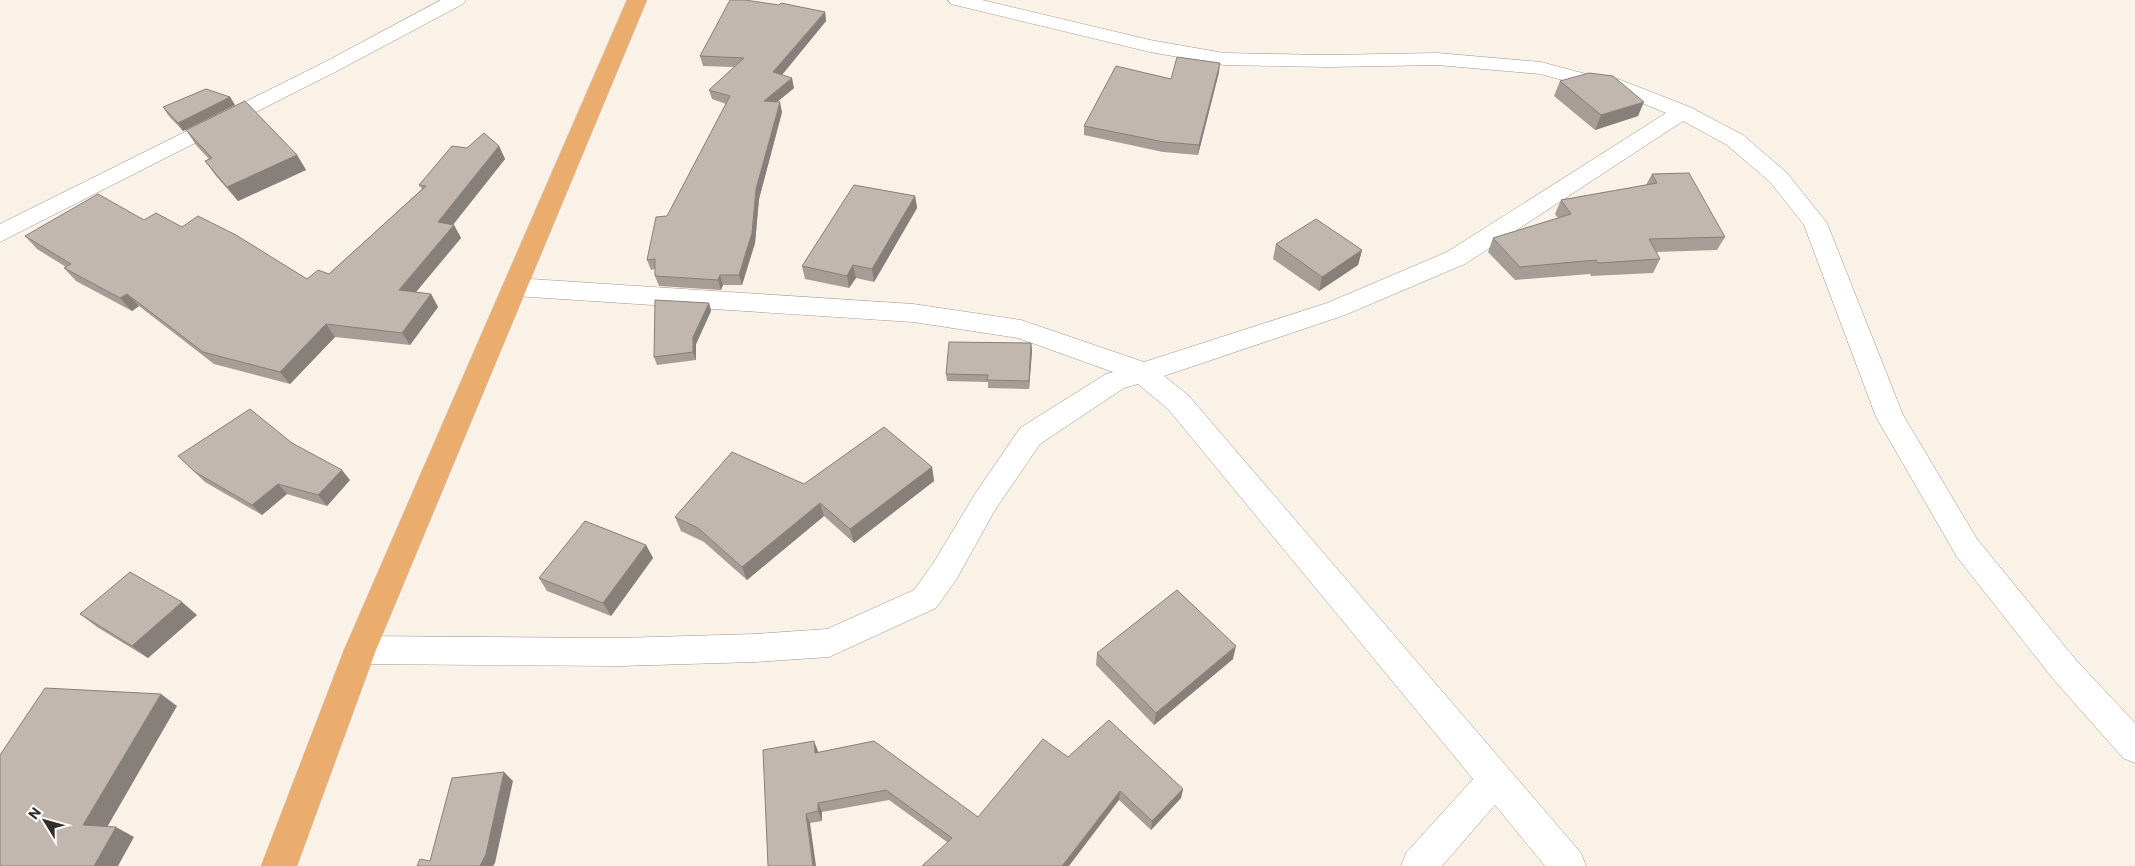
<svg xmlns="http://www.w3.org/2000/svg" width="2135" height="866" viewBox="0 0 2135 866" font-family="Commissioner,sans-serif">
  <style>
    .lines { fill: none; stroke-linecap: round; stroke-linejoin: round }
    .street-casing { stroke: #9f968e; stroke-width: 1 }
    .highway-casing { stroke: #d2d1d0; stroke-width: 1 }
    .street { fill: #fff; fill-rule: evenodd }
    .highway { fill: #eaad6e; fill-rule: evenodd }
    .wall { fill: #a69d96 }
    .shaded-wall { fill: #87807a }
    .building { fill: #c1b7ae; stroke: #87807a }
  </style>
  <rect width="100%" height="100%" fill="#faf1e7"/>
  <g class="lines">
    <g class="street-casing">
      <g id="street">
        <polygon points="441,0 466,0 463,4 337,71 0,242 0,224 323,63"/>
        <polygon points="948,0 982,0 1150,40 1224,53 1328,55 1437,53 1541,62 1597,77 1618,79 1690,107 1743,135 1787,173 1827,223 1903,415 1977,539 2076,660 2135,723 2135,763 2123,758 2054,680 1957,557 1876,417 1804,225 1771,183 1727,145 1683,121 1465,264 1345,315 1164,376 1188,395 1581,853 1586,866 1545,866 1495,805 1442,866 1401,866 1406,853 1473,779 1168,409 1138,384 1124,388 1040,444 995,510 956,580 936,608 829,657 755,662 619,666 360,664 349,660 344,650 349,640 360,636 619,638 755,634 827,629 914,590 934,562 975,494 1020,428 1106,374 1113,372 1018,338 913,322 515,296 506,293 503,287 506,281 515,278 913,304 1021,320 1144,362 1327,303 1447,252 1666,113 1608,89 1597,89 1540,74 1437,65 1328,67 1224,65 1150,52 951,4"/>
      </g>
    </g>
    <g class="highway-casing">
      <polygon id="highway" points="627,0 647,0 376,650 297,866 261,866 344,650"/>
    </g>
    <use href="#street" class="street"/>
    <use href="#highway" class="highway"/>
  </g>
  <g class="wall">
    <polygon points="779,5 825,12 826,21 782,75 794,88 777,102 782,112 759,199 755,243 742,285 723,285 721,290 659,286 655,276 655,269 651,270 647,260 726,104 712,99 709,90 734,67 703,66 700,56"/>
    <polygon points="1219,72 1198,155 1163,152 1084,135 1084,126 1171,79"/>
    <polygon points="1560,81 1638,116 1595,130 1554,96"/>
    <polygon points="230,97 235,105 183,131 168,115 163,107"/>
    <polygon points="186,130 297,155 306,170 238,201 216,176 205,161 209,159 196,145"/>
    <polygon points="499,146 505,159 453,224 461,238 415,292 431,294 438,307 410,345 335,337 290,384 214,364 139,306 132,311 76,281 64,268 66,267 37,249 25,236 144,220 182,227 307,279 329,274 422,189 419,185 467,148"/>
    <polygon points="1652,174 1725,237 1717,250 1656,252 1660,259 1653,273 1591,276 1590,274 1515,280 1488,252 1493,238 1558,218 1555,214 1561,200 1646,185"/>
    <polygon points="915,196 917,208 874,282 856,278 849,288 805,279 802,266"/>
    <polygon points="1276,244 1362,250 1358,265 1319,291 1273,259"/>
    <polygon points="709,303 711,311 696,344 696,360 657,365 654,357"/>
    <polygon points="1031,343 1032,351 1029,389 988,388 988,382 947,381 946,374"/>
    <polygon points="292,443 350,480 327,506 287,494 262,515 205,482 178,456"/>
    <polygon points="932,467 934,481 854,543 824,516 747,580 704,542 681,531 675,517 804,484"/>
    <polygon points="646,545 653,558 611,616 547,591 539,578"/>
    <polygon points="80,614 197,615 148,658 97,627"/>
    <polygon points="1097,653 1233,659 1154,725 1096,665"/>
    <polygon points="818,752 978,817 1068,757 1183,789 1181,798 1151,830 1119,800 947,842 889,800 822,812 822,821 810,823 768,866"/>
  </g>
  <g class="shaded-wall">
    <polygon points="825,12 826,21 776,82 773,72"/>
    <polygon points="1220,63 1219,72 1198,155 1199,145"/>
    <polygon points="792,78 794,88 766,111 764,101"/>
    <polygon points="230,97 235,105 183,131 178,123"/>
    <polygon points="780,102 782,112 759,199 755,243 742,285 739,275 756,189"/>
    <polygon points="1644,102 1638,116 1595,130 1601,115"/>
    <polygon points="499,146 505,159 445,235 438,222"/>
    <polygon points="297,155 306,170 238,201 227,187"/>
    <polygon points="915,196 917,208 874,282 872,269"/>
    <polygon points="454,225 461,238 407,303 399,290"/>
    <polygon points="1362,250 1358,265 1319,291 1322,277"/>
    <polygon points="853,265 856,278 849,288 847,276"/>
    <polygon points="720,275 723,285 721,290 718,280"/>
    <polygon points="127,294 139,306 132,311 120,298"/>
    <polygon points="431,294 438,307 410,345 402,333"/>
    <polygon points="709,303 711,311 696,344 696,360 693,352 693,337"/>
    <polygon points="326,324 335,337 290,384 280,372"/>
    <polygon points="1031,343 1032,351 1029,389 1029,381"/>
    <polygon points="932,467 934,481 854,543 850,529"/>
    <polygon points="342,470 350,480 327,506 318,495"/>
    <polygon points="278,484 287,494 262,515 252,505"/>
    <polygon points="820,503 824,516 747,580 742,567"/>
    <polygon points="646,545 653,558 611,616 603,603"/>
    <polygon points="182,602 197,615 148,658 132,646"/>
    <polygon points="1236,646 1233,659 1154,725 1156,713"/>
    <polygon points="161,694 177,706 102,836 83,825"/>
    <polygon points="814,741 818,751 819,762 815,753"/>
    <polygon points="504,772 513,781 495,863 493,866 480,866"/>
    <polygon points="1183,789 1181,798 1151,830 1152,821"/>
    <polygon points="1120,791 1119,800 1069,866 1062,866"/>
    <polygon points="818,803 822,812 822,821 818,811"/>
    <polygon points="806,814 810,823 816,866 813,866"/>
    <polygon points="116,827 134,837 118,866 94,866"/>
  </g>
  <g class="building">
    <polygon points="730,0 745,0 779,5 781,3 825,12 773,72 792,78 764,101 780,102 756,189 752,233 739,275 720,275 718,280 655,276 655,259 647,260 656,217 667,216 730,96 709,90 744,58 700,56"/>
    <polygon points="1177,57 1220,63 1199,145 1164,142 1084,126 1116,66 1171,79"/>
    <polygon points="1589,73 1613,76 1644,102 1601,115 1560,81"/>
    <polygon points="206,89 230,97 178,123 163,107"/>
    <polygon points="245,101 297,155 227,187 205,161 212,158 186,130"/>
    <polygon points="484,133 499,146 438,222 454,225 399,290 431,294 402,333 326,324 280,372 203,352 127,294 120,298 64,268 71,264 25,236 98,194 144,220 156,213 182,227 198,216 236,235 307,279 318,270 329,274 426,186 419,185 452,146 467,148"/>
    <polygon points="1689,173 1725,237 1649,239 1660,259 1598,263 1596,260 1520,267 1493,238 1571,214 1561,200 1657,183 1652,174"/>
    <polygon points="854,185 915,196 872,269 853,265 847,276 802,266"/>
    <polygon points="1316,219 1362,250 1322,277 1276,244"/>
    <polygon points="655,300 709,303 693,337 693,352 654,357"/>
    <polygon points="949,342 1031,343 1029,381 987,380 988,375 946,374"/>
    <polygon points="250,409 292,443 342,470 318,495 278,484 252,505 195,472 178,456"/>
    <polygon points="884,427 932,467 850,529 820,503 742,567 698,528 675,517 732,452 804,484"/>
    <polygon points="585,521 646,545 603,603 539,578"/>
    <polygon points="130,572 182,602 132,646 80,614"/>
    <polygon points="1177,590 1236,646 1156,713 1097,653"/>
    <polygon points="45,688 161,694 83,825 116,827 94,866 0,866 0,755"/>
    <polygon points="1109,720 1183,789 1152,821 1120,791 1062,866 922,866 952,838 886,790 818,803 818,811 806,814 813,866 768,866 763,750 814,741 815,753 874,741 978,817 1043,739 1068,757"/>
    <polygon points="504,772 486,854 480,866 417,866 420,859 430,861 452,778"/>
  </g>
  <g transform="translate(45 821) rotate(307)" stroke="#ffffff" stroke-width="4" paint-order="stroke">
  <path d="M0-4L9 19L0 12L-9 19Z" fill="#322e2b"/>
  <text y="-8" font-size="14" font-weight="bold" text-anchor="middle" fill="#322e2b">N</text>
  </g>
</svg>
